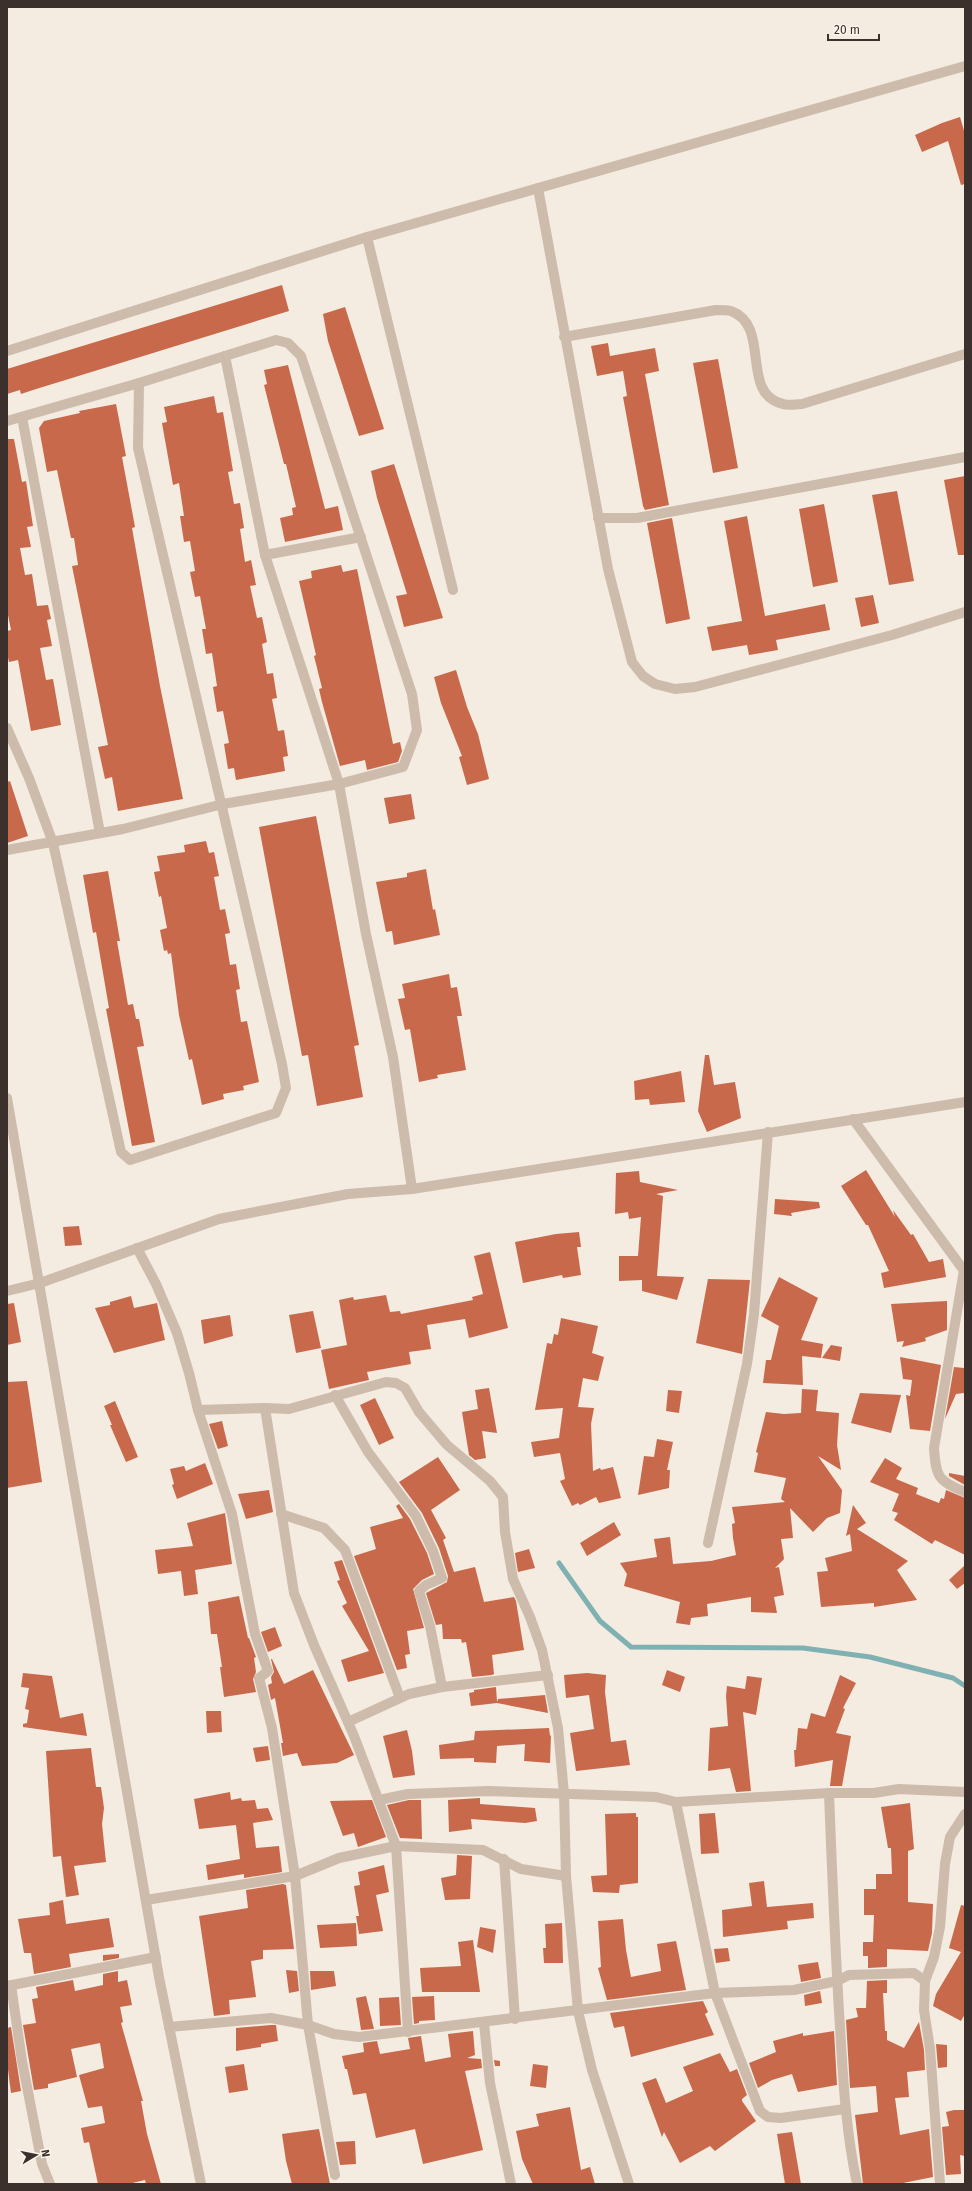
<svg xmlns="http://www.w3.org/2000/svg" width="972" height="2191" viewBox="0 0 972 2191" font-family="'Fira Sans',sans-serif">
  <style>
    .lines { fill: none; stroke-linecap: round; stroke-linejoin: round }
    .stream { stroke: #7fb0b2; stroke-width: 5 }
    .building { fill: #c8694b }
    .minor { stroke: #cdbbac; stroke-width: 10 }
  </style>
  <rect width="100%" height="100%" fill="#f4ebe1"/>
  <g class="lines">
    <polyline class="stream" points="559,1563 600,1621 631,1647 803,1648 870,1657 953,1678 965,1686"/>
  </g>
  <g class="building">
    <polygon points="960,117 965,134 965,184 961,185 948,141 922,152 915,135 942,123"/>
    <polygon points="282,285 289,311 33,390 21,394 20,390 7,394 7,369"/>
    <polygon points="345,307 384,429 359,436 328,341 323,314"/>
    <polygon points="608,343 610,356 655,348 659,371 645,374 669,505 645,510 643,506 623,397 627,396 623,371 597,376 591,346"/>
    <polygon points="718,359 738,468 713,473 693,363"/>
    <polygon points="288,365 325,509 338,506 343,530 285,542 280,518 293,515 292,508 296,507 286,464 284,464 264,385 267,384 264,370"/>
    <polygon points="214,396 217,413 223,412 233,471 228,472 234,504 240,503 244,528 240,529 245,562 251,560 256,585 250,586 257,618 262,617 267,642 262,644 267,674 273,673 277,698 272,699 278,731 284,730 288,756 283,757 285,771 236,780 234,768 228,769 224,744 229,743 223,711 217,712 213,687 217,686 212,653 206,654 202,629 206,629 200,596 195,597 190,572 195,571 190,541 184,542 180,516 184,516 179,483 173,485 162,423 167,422 164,407"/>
    <polygon points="116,404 126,456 122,457 135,527 132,528 160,686 183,799 118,811 112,777 105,779 98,747 108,745 72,566 78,565 74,538 71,538 57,470 47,472 39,428 44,421 80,413 79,411"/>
    <polygon points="7,439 14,439 22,482 26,481 28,494 33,526 27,527 31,547 20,548 25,575 32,574 37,606 48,605 51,619 47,620 52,646 40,648 46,680 53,679 61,725 31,731 18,660 9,662 7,653 7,631 11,630 7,610"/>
    <polygon points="394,464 443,618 404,627 396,596 407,594 377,498 371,471"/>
    <polygon points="965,476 965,555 958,555 944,480"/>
    <polygon points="897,491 914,581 889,585 872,495"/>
    <polygon points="824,504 838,582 813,587 799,509"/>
    <polygon points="747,516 765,616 825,604 830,630 776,640 778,650 749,655 747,645 712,651 707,627 742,621 724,521"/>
    <polygon points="672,518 690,619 666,624 647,523"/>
    <polygon points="341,565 343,572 357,569 393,744 400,742 402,751 398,762 367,770 365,760 340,766 322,702 319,689 322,688 314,656 316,655 299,581 312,578 311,571"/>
    <polygon points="873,595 879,623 861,627 855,598"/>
    <polygon points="456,670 467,707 478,734 489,779 467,785 459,757 462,756 441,703 434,677"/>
    <polygon points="10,781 28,836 7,843 7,782"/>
    <polygon points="411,794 415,819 389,824 384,798"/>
    <polygon points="316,816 359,1045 354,1046 363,1097 317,1106 308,1055 302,1056 259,827"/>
    <polygon points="206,841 209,853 214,852 219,876 214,877 220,910 225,909 230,933 225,934 230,965 236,964 240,989 236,990 241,1022 247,1021 259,1082 243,1086 244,1090 223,1094 224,1099 202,1105 192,1059 189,1060 179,1015 171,953 168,954 167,950 164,951 160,930 167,928 161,896 159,897 154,872 160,871 157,856 185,852 184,845"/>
    <polygon points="426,869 433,910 435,909 440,935 394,945 392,931 386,932 376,882 407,877 407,873"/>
    <polygon points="108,871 120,941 117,941 128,1005 133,1004 136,1019 139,1019 144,1046 137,1047 155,1142 132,1146 106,1009 109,1008 96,932 93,933 83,875"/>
    <polygon points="449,974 451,988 457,987 462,1016 457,1016 466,1070 437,1075 438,1078 419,1082 410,1029 405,1030 398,999 405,998 402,984"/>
    <polygon points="705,1055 709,1055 714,1085 735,1082 741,1118 707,1132 698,1111"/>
    <polygon points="681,1071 685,1102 650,1105 649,1099 635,1100 634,1081"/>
    <polygon points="866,1170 895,1217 893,1210 911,1235 913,1234 929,1262 943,1259 946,1277 884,1288 881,1273 889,1271 868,1225 866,1225 841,1186"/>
    <polygon points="639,1171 640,1182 678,1190 656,1194 663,1196 657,1276 684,1277 677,1300 642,1291 642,1280 619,1281 619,1256 638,1256 641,1217 629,1219 628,1212 615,1214 616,1173"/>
    <polygon points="775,1199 819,1202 820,1208 791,1213 792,1216 774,1214"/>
    <polygon points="79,1226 82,1245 65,1246 63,1227"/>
    <polygon points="579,1232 581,1247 577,1247 581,1275 563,1278 562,1275 523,1283 515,1242 556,1234"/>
    <polygon points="490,1252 508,1328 469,1338 465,1319 427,1325 431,1349 409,1352 411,1364 367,1372 369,1380 329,1389 321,1350 347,1345 339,1300 353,1297 354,1300 386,1295 390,1312 400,1311 401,1314 473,1300 472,1297 483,1294 474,1256"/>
    <polygon points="779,1277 818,1298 801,1340 823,1344 821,1358 802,1356 803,1385 763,1383 766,1360 771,1360 779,1326 761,1316"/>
    <polygon points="708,1279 750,1280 742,1354 696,1343"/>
    <polygon points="131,1296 134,1308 157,1303 165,1340 114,1353 95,1308 110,1305 110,1302"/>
    <polygon points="947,1301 947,1330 925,1338 926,1341 902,1347 904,1341 897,1342 891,1304"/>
    <polygon points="14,1303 21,1342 7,1345 7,1304"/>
    <polygon points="313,1311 321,1348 296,1353 289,1315"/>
    <polygon points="230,1315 233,1336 204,1344 201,1320"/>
    <polygon points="561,1318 598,1326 592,1353 604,1357 598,1381 583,1378 578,1407 594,1408 591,1424 593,1471 600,1468 601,1470 613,1467 621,1498 599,1503 596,1497 580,1505 578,1503 572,1506 560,1481 565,1479 560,1453 534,1457 531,1442 559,1438 563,1408 535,1410 547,1343 552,1344 554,1334 558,1335"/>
    <polygon points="831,1345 842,1347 840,1361 822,1358"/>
    <polygon points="900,1357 941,1365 930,1431 910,1429 906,1395 910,1396 912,1380 903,1379"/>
    <polygon points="954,1367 964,1368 964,1393 956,1394 945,1419"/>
    <polygon points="27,1381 42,1482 7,1488 7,1382"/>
    <polygon points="489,1388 497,1433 482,1431 486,1458 475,1460 469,1455 462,1412 478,1409 475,1390"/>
    <polygon points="802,1389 818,1390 816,1411 839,1413 837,1445 841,1470 818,1456 842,1490 840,1513 827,1518 813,1532 790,1508 793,1538 781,1539 784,1559 775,1568 779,1567 784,1595 774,1597 777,1613 751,1612 751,1597 707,1604 708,1616 691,1618 690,1625 676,1623 680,1602 624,1586 627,1574 620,1563 657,1557 654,1539 670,1537 673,1564 711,1561 736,1555 733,1538 732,1524 735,1523 732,1507 785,1502 781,1499 786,1478 754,1472 758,1453 756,1452 766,1412 784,1414 801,1413"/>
    <polygon points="668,1390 682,1391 679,1413 666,1411"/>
    <polygon points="860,1393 901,1395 891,1433 851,1423"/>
    <polygon points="375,1398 394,1438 379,1445 360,1405"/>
    <polygon points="115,1401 138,1457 126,1462 110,1425 112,1425 104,1406"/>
    <polygon points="222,1421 228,1446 218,1449 209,1424"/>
    <polygon points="657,1439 673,1442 667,1470 670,1470 669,1488 638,1495 644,1456 654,1457"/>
    <polygon points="438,1457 460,1490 431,1510 446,1538 443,1540 454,1572 475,1567 484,1602 514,1597 516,1601 524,1650 492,1655 494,1674 492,1675 472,1677 466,1642 462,1643 461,1639 443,1639 442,1624 436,1625 426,1593 447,1582 448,1576 439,1548 422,1513 399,1482"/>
    <polygon points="885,1458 902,1468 896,1479 918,1488 916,1494 939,1503 941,1498 944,1499 946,1490 965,1498 965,1555 935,1540 932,1544 894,1520 898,1513 892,1511 899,1494 870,1482"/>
    <polygon points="205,1463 213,1484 177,1499 172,1485 174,1484 170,1469 184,1466 186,1471"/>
    <polygon points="949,1473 965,1476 965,1485 949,1476"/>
    <polygon points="269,1490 273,1512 246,1519 238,1494"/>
    <polygon points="399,1504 410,1519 427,1553 434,1574 422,1580 413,1589 424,1628 407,1631 410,1654 405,1655 407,1668 397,1670 354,1556 376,1549 370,1527 403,1518 396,1506"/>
    <polygon points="853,1505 866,1523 857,1529 908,1561 897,1570 917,1600 874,1607 874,1603 821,1607 817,1572 828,1571 825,1558 852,1551 850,1534 846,1536"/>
    <polygon points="225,1513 232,1564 195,1570 198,1594 184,1596 181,1571 158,1574 155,1550 193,1546 187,1523"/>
    <polygon points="614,1522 621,1535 587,1556 580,1543"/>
    <polygon points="529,1549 535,1568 518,1572 515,1553"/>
    <polygon points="342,1560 384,1673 348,1682 341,1660 369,1651 342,1606 347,1603 337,1581 340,1580 334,1562"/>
    <polygon points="965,1565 965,1583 957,1589 949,1580"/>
    <polygon points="239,1596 248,1638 249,1638 256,1657 254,1658 256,1672 253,1679 256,1692 224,1697 220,1667 222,1667 217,1634 211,1634 208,1602"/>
    <polygon points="275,1627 282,1646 268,1652 261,1632"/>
    <polygon points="271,1659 272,1659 284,1684 313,1670 354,1755 337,1763 302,1766 297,1753 283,1756 281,1743 283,1743 275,1698 271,1700 268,1685 272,1683 271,1677 274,1672"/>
    <polygon points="667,1670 685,1677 680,1692 662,1685"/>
    <polygon points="23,1673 52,1676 60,1718 83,1713 87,1736 23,1727 23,1724 27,1723 29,1710 25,1709 29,1688 21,1687"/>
    <polygon points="587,1673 606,1675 605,1692 611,1742 626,1740 630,1765 576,1771 570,1733 594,1729 589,1695 566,1698 564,1675"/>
    <polygon points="840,1675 856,1683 843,1708 845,1709 836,1733 851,1736 842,1786 830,1786 833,1760 795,1767 794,1750 796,1750 798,1728 807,1729 811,1713 825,1717"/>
    <polygon points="747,1676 762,1678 756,1715 743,1712 751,1791 736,1792 730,1768 708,1771 710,1728 728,1726 726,1696 727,1686 745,1689"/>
    <polygon points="496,1687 497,1702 498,1699 545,1695 548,1713 497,1703 471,1706 469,1693 474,1692 474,1690"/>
    <polygon points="206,1711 221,1711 222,1732 207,1733"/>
    <polygon points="549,1728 550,1736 551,1735 550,1763 524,1761 525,1744 497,1746 496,1763 474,1762 474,1758 440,1759 439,1745 474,1740 475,1731"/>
    <polygon points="407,1730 412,1751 415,1775 393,1778 383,1736"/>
    <polygon points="268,1746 270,1760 256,1762 253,1748"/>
    <polygon points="91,1748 96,1787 101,1787 104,1808 102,1824 106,1862 74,1866 79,1895 66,1897 61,1856 53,1857 46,1751"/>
    <polygon points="230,1792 231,1800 241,1798 242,1801 255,1800 257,1809 268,1808 273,1820 253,1823 256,1848 279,1846 282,1872 244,1878 244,1874 208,1880 206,1865 240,1859 236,1825 199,1829 194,1799"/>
    <polygon points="480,1798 480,1804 535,1808 537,1821 525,1823 471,1819 472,1829 449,1832 448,1800"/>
    <polygon points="372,1800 386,1837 358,1847 354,1833 343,1836 330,1801"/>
    <polygon points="409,1800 421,1800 422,1839 400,1838 387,1805"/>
    <polygon points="910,1803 914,1849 908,1851 908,1902 933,1904 932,1933 928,1951 887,1949 887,1967 868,1968 868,1956 863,1956 863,1942 873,1942 874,1915 864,1915 864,1889 876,1889 876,1874 892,1874 891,1848 888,1848 881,1807"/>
    <polygon points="636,1813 636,1817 638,1817 638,1883 620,1885 619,1893 593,1892 591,1876 607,1875 605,1814"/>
    <polygon points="715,1813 719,1853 701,1854 699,1814"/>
    <polygon points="457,1855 472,1856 470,1899 445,1900 441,1878 456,1875"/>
    <polygon points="384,1865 389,1892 376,1895 383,1931 359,1934 356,1916 359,1916 354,1886 360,1885 358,1872"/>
    <polygon points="764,1881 767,1907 813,1903 814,1918 787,1921 788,1929 723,1937 722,1910 752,1906 749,1883"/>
    <polygon points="283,1884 286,1885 294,1949 263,1950 263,1959 251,1961 256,1997 229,2000 230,2014 214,2016 199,1916 248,1908 246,1890"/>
    <polygon points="63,1900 66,1924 109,1918 114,1947 69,1954 71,1967 34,1974 31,1953 24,1953 18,1919 50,1915 49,1903"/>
    <polygon points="961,1905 965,1906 965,2014 961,2021 933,2006 936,1994 961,1952 949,1948"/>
    <polygon points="623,1919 626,1950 631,1977 661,1971 657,1944 676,1941 686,1990 607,2000 598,1968 601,1967 598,1921"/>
    <polygon points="356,1923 357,1946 320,1948 317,1925"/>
    <polygon points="562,1923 563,1963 544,1963 543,1948 546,1948 545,1924"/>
    <polygon points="480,1927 496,1930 493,1953 477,1947"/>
    <polygon points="473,1940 480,1992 422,1992 420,1968 461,1966 458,1942"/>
    <polygon points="728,1948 730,1961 716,1963 714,1949"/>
    <polygon points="119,1954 119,1958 103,1961 103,1955"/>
    <polygon points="818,1962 821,1978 801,1982 798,1965"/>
    <polygon points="286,1970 297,1971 299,1991 289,1993"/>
    <polygon points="118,1971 118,1982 127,1980 132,2005 120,2007 123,2022 121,2023 143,2101 141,2101 147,2134 161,2184 146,2184 145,2180 128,2184 98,2184 89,2142 84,2143 81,2128 105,2123 102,2106 88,2108 79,2075 104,2068 100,2043 71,2049 77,2077 48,2084 48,2088 34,2090 23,2025 36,2023 32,1999 38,1998 36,1987 73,1980 75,1991 103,1985 103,1974"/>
    <polygon points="310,1971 334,1971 336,1986 311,1990"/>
    <polygon points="887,1980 887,1993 883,1993 885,2031 887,2031 887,2040 904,2048 919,2022 924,2050 925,2070 907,2072 909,2097 895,2098 900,2135 929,2129 933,2177 898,2184 863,2184 855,2115 878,2112 876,2086 850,2088 846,2020 858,2017 856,2008 866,2008 867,1981"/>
    <polygon points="820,1991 822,2003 805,2006 804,1995"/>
    <polygon points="366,1996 374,2029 361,2030 356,1998"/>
    <polygon points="434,1996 435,2020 419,2021 419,2023 414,2024 412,1997"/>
    <polygon points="399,1997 401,2025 380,2026 379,1998"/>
    <polygon points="703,2001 708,2012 705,2014 714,2035 631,2057 624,2026 614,2028 610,2013"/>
    <polygon points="271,2025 276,2025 278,2041 261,2044 261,2047 236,2051 236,2028"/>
    <polygon points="11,2027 21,2091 11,2093 7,2062 7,2028"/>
    <polygon points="473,2031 475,2055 467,2058 481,2059 482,2068 465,2071 483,2150 423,2164 415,2129 376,2138 366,2093 353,2095 347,2069 345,2069 342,2056 364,2052 363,2043 377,2041 380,2054 410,2049 408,2038 421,2036 425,2062 451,2057 448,2034"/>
    <polygon points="834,2031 837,2085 798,2092 792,2074 772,2080 758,2088 749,2063 776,2052 773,2041 803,2033 803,2036"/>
    <polygon points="936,2044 947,2045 947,2067 938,2068"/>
    <polygon points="720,2053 730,2072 737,2069 747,2095 742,2099 742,2101 756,2121 715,2151 710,2146 680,2163 664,2132 662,2137 642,2083 656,2078 666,2103 693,2091 683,2067"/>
    <polygon points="494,2060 500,2061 500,2066 495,2066"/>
    <polygon points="244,2064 248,2090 229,2093 225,2067"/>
    <polygon points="533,2064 548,2066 546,2088 530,2086"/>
    <polygon points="570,2107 581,2170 590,2167 595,2184 533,2184 522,2159 516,2131 539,2126 536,2114"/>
    <polygon points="954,2110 965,2110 965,2156 960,2155 961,2174 946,2175 942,2127 949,2126 946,2112"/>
    <polygon points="319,2129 330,2184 292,2184 286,2161 282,2134"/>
    <polygon points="792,2132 801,2184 785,2184 777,2134"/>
    <polygon points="355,2141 356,2164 340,2165 336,2142"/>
  </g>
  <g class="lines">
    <g class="minor">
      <polyline points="538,188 608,569 632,662 643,676 655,684 675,689 695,687 892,635 965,612"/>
      <polyline points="367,237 453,590"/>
      <path d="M564,337L716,310C721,310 727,310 731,311C772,326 739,394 783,404C789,406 796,404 802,404L965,354"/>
      <polyline points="7,351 367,237 965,66"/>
      <polyline points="225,356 265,555 339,784 366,934 393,1057 412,1189"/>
      <polyline points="22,417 100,833"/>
      <polyline points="7,421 139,383 276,340 288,343 301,356 412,694 417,730 403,767 339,784 223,804 123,829 7,850"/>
      <polyline points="598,518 637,518 965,457"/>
      <polyline points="265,555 361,537"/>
      <polyline points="7,728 29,778 53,843 121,1152 130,1160 276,1113 286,1088 282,1064 138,448 139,383"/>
      <polyline points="7,1098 159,1977 201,2184"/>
      <polyline points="853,1119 965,1272"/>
      <polyline points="137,1248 156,1284 177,1333 189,1373 198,1410 232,1514 255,1634 268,1671 259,1678 272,1728 295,1876 308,2025 335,2175"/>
      <path d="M964,1270L934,1448C936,1477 938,1481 965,1492"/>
      <polyline points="7,1291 40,1283 219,1219 348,1194 412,1189 965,1102"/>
      <polyline points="335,1395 368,1452 416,1516 433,1551 442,1578 426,1585 419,1591 430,1626 442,1687"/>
      <polyline points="265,1408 294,1593 314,1645 354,1736 396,1846 408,2032"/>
      <polyline points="198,1410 265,1408 289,1409 386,1382 396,1383 405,1388 419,1412 447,1445 490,1481 503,1497 505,1532 513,1579 530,1617 542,1650 558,1728 564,1794 566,1876 578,2011 592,2070 629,2184"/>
      <polyline points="281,1514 324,1528 345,1550 400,1698"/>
      <polyline points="708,1543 747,1364 754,1314 768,1132"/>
      <polyline points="348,1722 409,1694 442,1687 548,1675"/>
      <path d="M829,1793C832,1871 835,1949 840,2027C843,2080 846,2132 857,2184"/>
      <polyline points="379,1800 408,1794 488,1791 656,1797 676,1802 829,1793 874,1793 899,1789 965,1792"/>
      <polyline points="676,1802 715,1993 760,2111 768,2117 781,2118 845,2109"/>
      <polyline points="504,1859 515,2019"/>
      <polyline points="146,1900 295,1876 339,1858 396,1846 483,1850 521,1869 566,1876"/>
      <polyline points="11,1985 22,2061 42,2164 50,2184"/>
      <polyline points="7,1986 156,1957"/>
      <polyline points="484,2023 490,2083 511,2184"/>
      <polyline points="169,2027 271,2018 308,2025 334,2034 359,2037 715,1993 794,1990 837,1981 849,1975 914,1973 925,1981"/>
      <polyline points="940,2184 930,2049 924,2010 925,1981 934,1957 940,1927 945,1864 950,1837 965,1814"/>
    </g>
  </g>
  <rect width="972" height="2191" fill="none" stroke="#3b302b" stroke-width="16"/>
  <g transform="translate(36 2155) rotate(80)" stroke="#fbf5ee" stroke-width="3" paint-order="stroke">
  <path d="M0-3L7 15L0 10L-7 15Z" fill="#3b302b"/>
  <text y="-6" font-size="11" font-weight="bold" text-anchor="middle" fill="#3b302b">N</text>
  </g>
  <path d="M828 34v6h51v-6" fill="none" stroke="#3b302b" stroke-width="2"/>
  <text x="834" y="34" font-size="12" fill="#3b302b" stroke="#fbf5ee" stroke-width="3" paint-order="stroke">20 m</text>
</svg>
